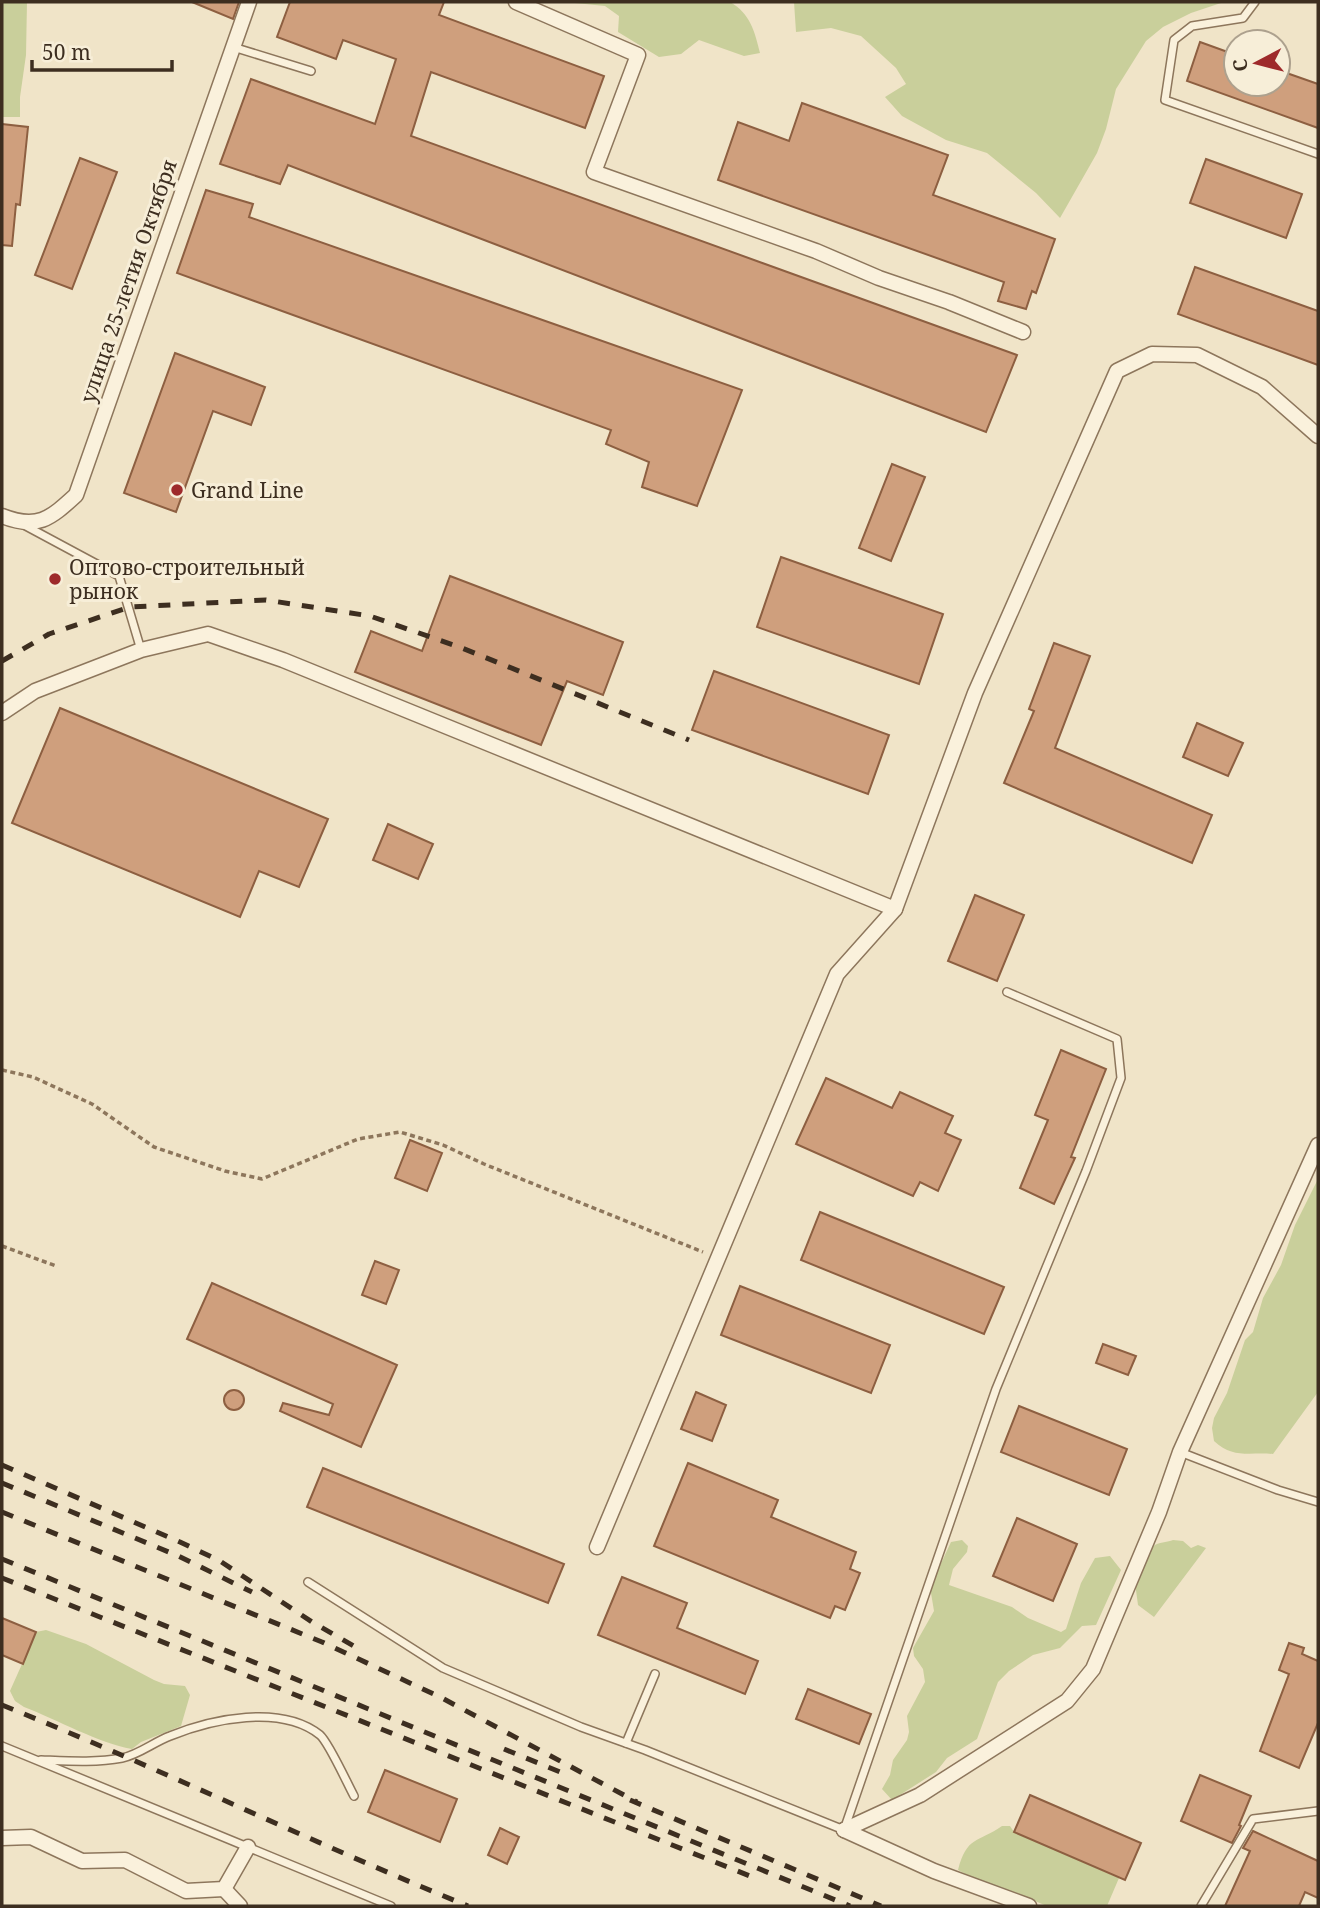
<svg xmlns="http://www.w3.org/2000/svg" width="1320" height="1908" viewBox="0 0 1320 1908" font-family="'Noto Serif',serif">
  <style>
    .green { fill: #c9cf9b }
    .building { fill: #cf9f7d; stroke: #8d5f41; stroke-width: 2 }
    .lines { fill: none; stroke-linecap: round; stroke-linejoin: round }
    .lane-casing { stroke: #8d765c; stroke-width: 10 }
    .street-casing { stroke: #8d765c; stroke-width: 17 }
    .path { stroke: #8d765c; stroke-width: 3.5; stroke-dasharray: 5 3.5; stroke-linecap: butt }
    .lane { stroke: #faf1dc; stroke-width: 7 }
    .street { stroke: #faf1dc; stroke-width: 14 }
    .rail { stroke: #3d2e20; stroke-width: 5; stroke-dasharray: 12 12; stroke-linecap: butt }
    .poi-dot { fill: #9e2a2b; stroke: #f7eed8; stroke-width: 2.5 }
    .labels { text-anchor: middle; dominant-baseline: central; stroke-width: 6; stroke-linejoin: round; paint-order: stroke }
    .street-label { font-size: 21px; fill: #3d2e20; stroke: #f7eed8 }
    .poi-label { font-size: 21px; fill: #3d2e20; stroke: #f7eed8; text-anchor: start }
  </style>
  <rect width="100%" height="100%" fill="#f0e4c8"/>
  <g class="green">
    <polygon points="2,2 27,2 26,55 20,97 20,117 2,117"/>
    <path d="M565,2H730C750,13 755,32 760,53L744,56L699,40L681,54L659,57L618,32L619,16L605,6Z"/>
    <polygon points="794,2 1224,2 1191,13 1163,27 1146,41 1116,89 1106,129 1097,153 1060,218 1036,193 987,153 946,140 902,116 885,97 906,84 896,68 861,36 831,28 796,32"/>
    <path d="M1318,1179V1392L1273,1454C1249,1452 1233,1459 1214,1441L1212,1428L1214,1418L1227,1393L1245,1340L1253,1332L1263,1298L1281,1265L1295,1225Z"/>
    <polygon points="962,1540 968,1546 967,1552 953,1569 949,1585 1012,1607 1028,1618 1061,1632 1066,1629 1081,1583 1095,1558 1110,1556 1121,1570 1096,1625 1082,1626 1060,1648 1033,1655 1009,1671 998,1682 977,1739 947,1758 936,1772 892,1800 882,1789 890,1775 893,1760 907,1740 909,1732 907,1716 925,1682 923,1669 914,1656 913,1648 934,1611 930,1587 951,1542"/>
    <path d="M1173,1540L1183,1541L1191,1548L1198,1545L1206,1548L1154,1617L1138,1605L1135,1583C1142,1573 1145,1552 1155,1545C1160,1542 1168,1542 1173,1540Z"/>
    <path d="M46,1630L86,1644L154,1680L164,1684L185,1686L190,1695L181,1726L141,1742L132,1749C98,1743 58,1720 24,1707L15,1701L10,1691C19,1671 27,1653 36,1632Z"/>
    <path d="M1002,1826H1010L1014,1832L1119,1878L1107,1906H1047L1008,1890H996L958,1870C967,1836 977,1843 1002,1826Z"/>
  </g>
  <g class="building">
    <polygon points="192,2 239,2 233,19"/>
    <polygon points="290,2 444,2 439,15 604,76 585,128 431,72 411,136 1017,355 986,432 288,165 280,184 220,164 251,79 375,124 396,59 343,40 336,59 277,37"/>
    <polygon points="1200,42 1236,55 1236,84 1278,84 1278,70 1318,84 1318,128 1187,81"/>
    <polygon points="802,103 948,155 933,195 1055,239 1036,293 1032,291 1026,309 998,301 1004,282 718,180 738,122 789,141"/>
    <polygon points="2,124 28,127 20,205 16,204 12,246 2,245"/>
    <polygon points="80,158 117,172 72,289 35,275"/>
    <polygon points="1206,159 1302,194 1286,238 1190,203"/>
    <polygon points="206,190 253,204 249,217 742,390 697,506 642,487 649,462 606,444 611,430 177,273"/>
    <polygon points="1195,267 1318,311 1318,365 1178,314"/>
    <polygon points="175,353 265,387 251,425 213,411 176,512 124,493"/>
    <polygon points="892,464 925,477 891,561 859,548"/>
    <polygon points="781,557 943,614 919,684 757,627"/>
    <polygon points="450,576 623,642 603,695 567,681 541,745 355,672 371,631 422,651"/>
    <polygon points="1054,643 1090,656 1055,748 1212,815 1192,863 1004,783 1034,711 1029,709"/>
    <polygon points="714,671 889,735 868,794 692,730"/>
    <polygon points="60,708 328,819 299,887 259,871 240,917 12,823"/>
    <polygon points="1197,723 1243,743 1228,776 1183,757"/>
    <polygon points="388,824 433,844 418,879 373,860"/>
    <polygon points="975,895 1024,915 997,981 948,961"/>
    <polygon points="1061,1050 1106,1069 1071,1157 1075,1158 1054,1204 1020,1188 1048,1120 1035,1115"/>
    <polygon points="826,1078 892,1108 900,1092 953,1116 945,1133 961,1140 938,1191 920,1182 913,1196 796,1144"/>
    <polygon points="410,1140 442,1153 427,1191 395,1178"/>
    <polygon points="820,1212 1004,1287 984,1334 801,1260"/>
    <polygon points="375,1261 399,1270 386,1304 362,1295"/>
    <polygon points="212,1283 397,1365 361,1447 280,1411 283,1403 329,1415 333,1404 187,1339"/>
    <polygon points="740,1286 890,1345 871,1393 721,1335"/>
    <polygon points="1103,1344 1136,1356 1128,1375 1096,1363"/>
    <circle cx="234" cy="1400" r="10"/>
    <polygon points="696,1392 726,1405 712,1441 681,1429"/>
    <polygon points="1019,1406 1127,1449 1109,1495 1001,1452"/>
    <polygon points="688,1463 778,1500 771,1517 856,1552 850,1569 860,1573 845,1610 835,1606 830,1618 654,1546"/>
    <polygon points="323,1468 564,1564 548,1603 307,1507"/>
    <polygon points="1017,1518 1077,1544 1053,1601 993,1576"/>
    <polygon points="622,1577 687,1603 677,1628 758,1661 745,1694 598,1635"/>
    <polygon points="2,1618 36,1632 23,1664 2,1655"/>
    <polygon points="1289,1643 1304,1648 1302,1654 1318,1661 1318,1723 1299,1768 1260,1751 1289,1674 1279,1670"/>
    <polygon points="808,1689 871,1714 859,1744 796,1719"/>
    <polygon points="385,1770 457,1799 440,1842 368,1812"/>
    <polygon points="1200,1775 1251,1796 1239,1825 1241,1826 1232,1843 1181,1821"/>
    <polygon points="1030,1795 1141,1843 1125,1880 1014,1832"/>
    <polygon points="500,1828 519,1837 507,1864 488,1855"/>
    <polygon points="1253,1831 1318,1861 1318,1898 1305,1892 1299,1906 1225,1906 1250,1851 1243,1848"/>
  </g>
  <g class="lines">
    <g class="lane-casing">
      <g id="lane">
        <polyline points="1255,2 1243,18 1192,26 1174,40 1165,100 1318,154"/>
        <polyline points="233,47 311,71"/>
        <polyline points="24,525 119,576 141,650"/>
        <polyline points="1180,1452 1278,1490 1318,1502"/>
        <polyline points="308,1582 443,1668 581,1727 645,1750 844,1830 996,1389 1086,1171 1121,1078 1117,1039 1007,992"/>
        <polyline points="626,1743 655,1674"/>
        <polyline points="2,1746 391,1906"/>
        <path d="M41,1760C67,1761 96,1763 122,1758C138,1755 154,1742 170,1736C212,1719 281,1704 320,1735C329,1743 347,1783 354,1796"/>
        <polyline points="1201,1906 1253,1819 1318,1811"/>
      </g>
    </g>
    <g class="street-casing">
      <g id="street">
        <polyline points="516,2 638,55 594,172 816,251 879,278 949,302 1023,332"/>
        <path d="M2,516C37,530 50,519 76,495L249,2"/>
        <polyline points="2,713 35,691 141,650 208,634 283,660 895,909"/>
        <polyline points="597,1547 837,974 895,909 975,693 1117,371 1152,354 1197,355 1262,387 1318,436"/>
        <polyline points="844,1830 920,1795 1067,1701 1093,1669 1159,1512 1180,1452 1318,1145"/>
        <polyline points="844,1830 934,1871 1029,1906"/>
        <polyline points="2,1838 31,1837 82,1861 125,1860 186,1891 224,1889 248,1847"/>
        <polyline points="224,1889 240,1906"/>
      </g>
    </g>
    <g class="path">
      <polyline points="2,1070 33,1077 92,1104 154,1147 225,1171 262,1179 358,1139 400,1132 443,1145 484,1164 703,1252"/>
      <polyline points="2,1246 56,1266"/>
    </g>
    <use href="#lane" class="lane"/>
    <use href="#street" class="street"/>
    <g class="rail">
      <polyline points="2,661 49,634 130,607 266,600 370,616 462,648 689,740"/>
      <polyline points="2,1465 180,1542 220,1561 312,1622 359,1649"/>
      <polyline points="2,1483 176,1555 252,1592"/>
      <polyline points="2,1512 322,1642 440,1697 637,1802"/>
      <polyline points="2,1559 850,1906"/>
      <polyline points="2,1578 750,1876"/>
      <path d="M2,1705C159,1768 311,1842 468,1906"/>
      <polyline points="504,1749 565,1774"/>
      <polyline points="630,1800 881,1906"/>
    </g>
  </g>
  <g class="poi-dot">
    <circle cx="177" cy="490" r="7"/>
    <circle cx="55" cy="579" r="7"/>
  </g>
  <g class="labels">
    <g class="street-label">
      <text transform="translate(128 281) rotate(-71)">улица 25-летия Октября</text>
    </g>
    <g class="poi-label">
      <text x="191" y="490">Grand Line</text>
      <text x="69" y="567">Оптово-строительный<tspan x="69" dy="24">рынок</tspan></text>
    </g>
  </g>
  <rect width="1320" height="1908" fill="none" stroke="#3d2e20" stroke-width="7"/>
  <g transform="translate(1257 63) rotate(263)"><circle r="33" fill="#f7eed8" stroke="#ada18e" stroke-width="2"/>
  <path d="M0-5L12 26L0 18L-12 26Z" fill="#9e2a2b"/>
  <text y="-10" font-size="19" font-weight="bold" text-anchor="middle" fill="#3d2e20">С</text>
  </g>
  <path d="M32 60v10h140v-10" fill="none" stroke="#3d2e20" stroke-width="3.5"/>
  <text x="42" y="60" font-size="21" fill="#3d2e20" stroke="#f7eed8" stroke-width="5" paint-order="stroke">50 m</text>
</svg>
